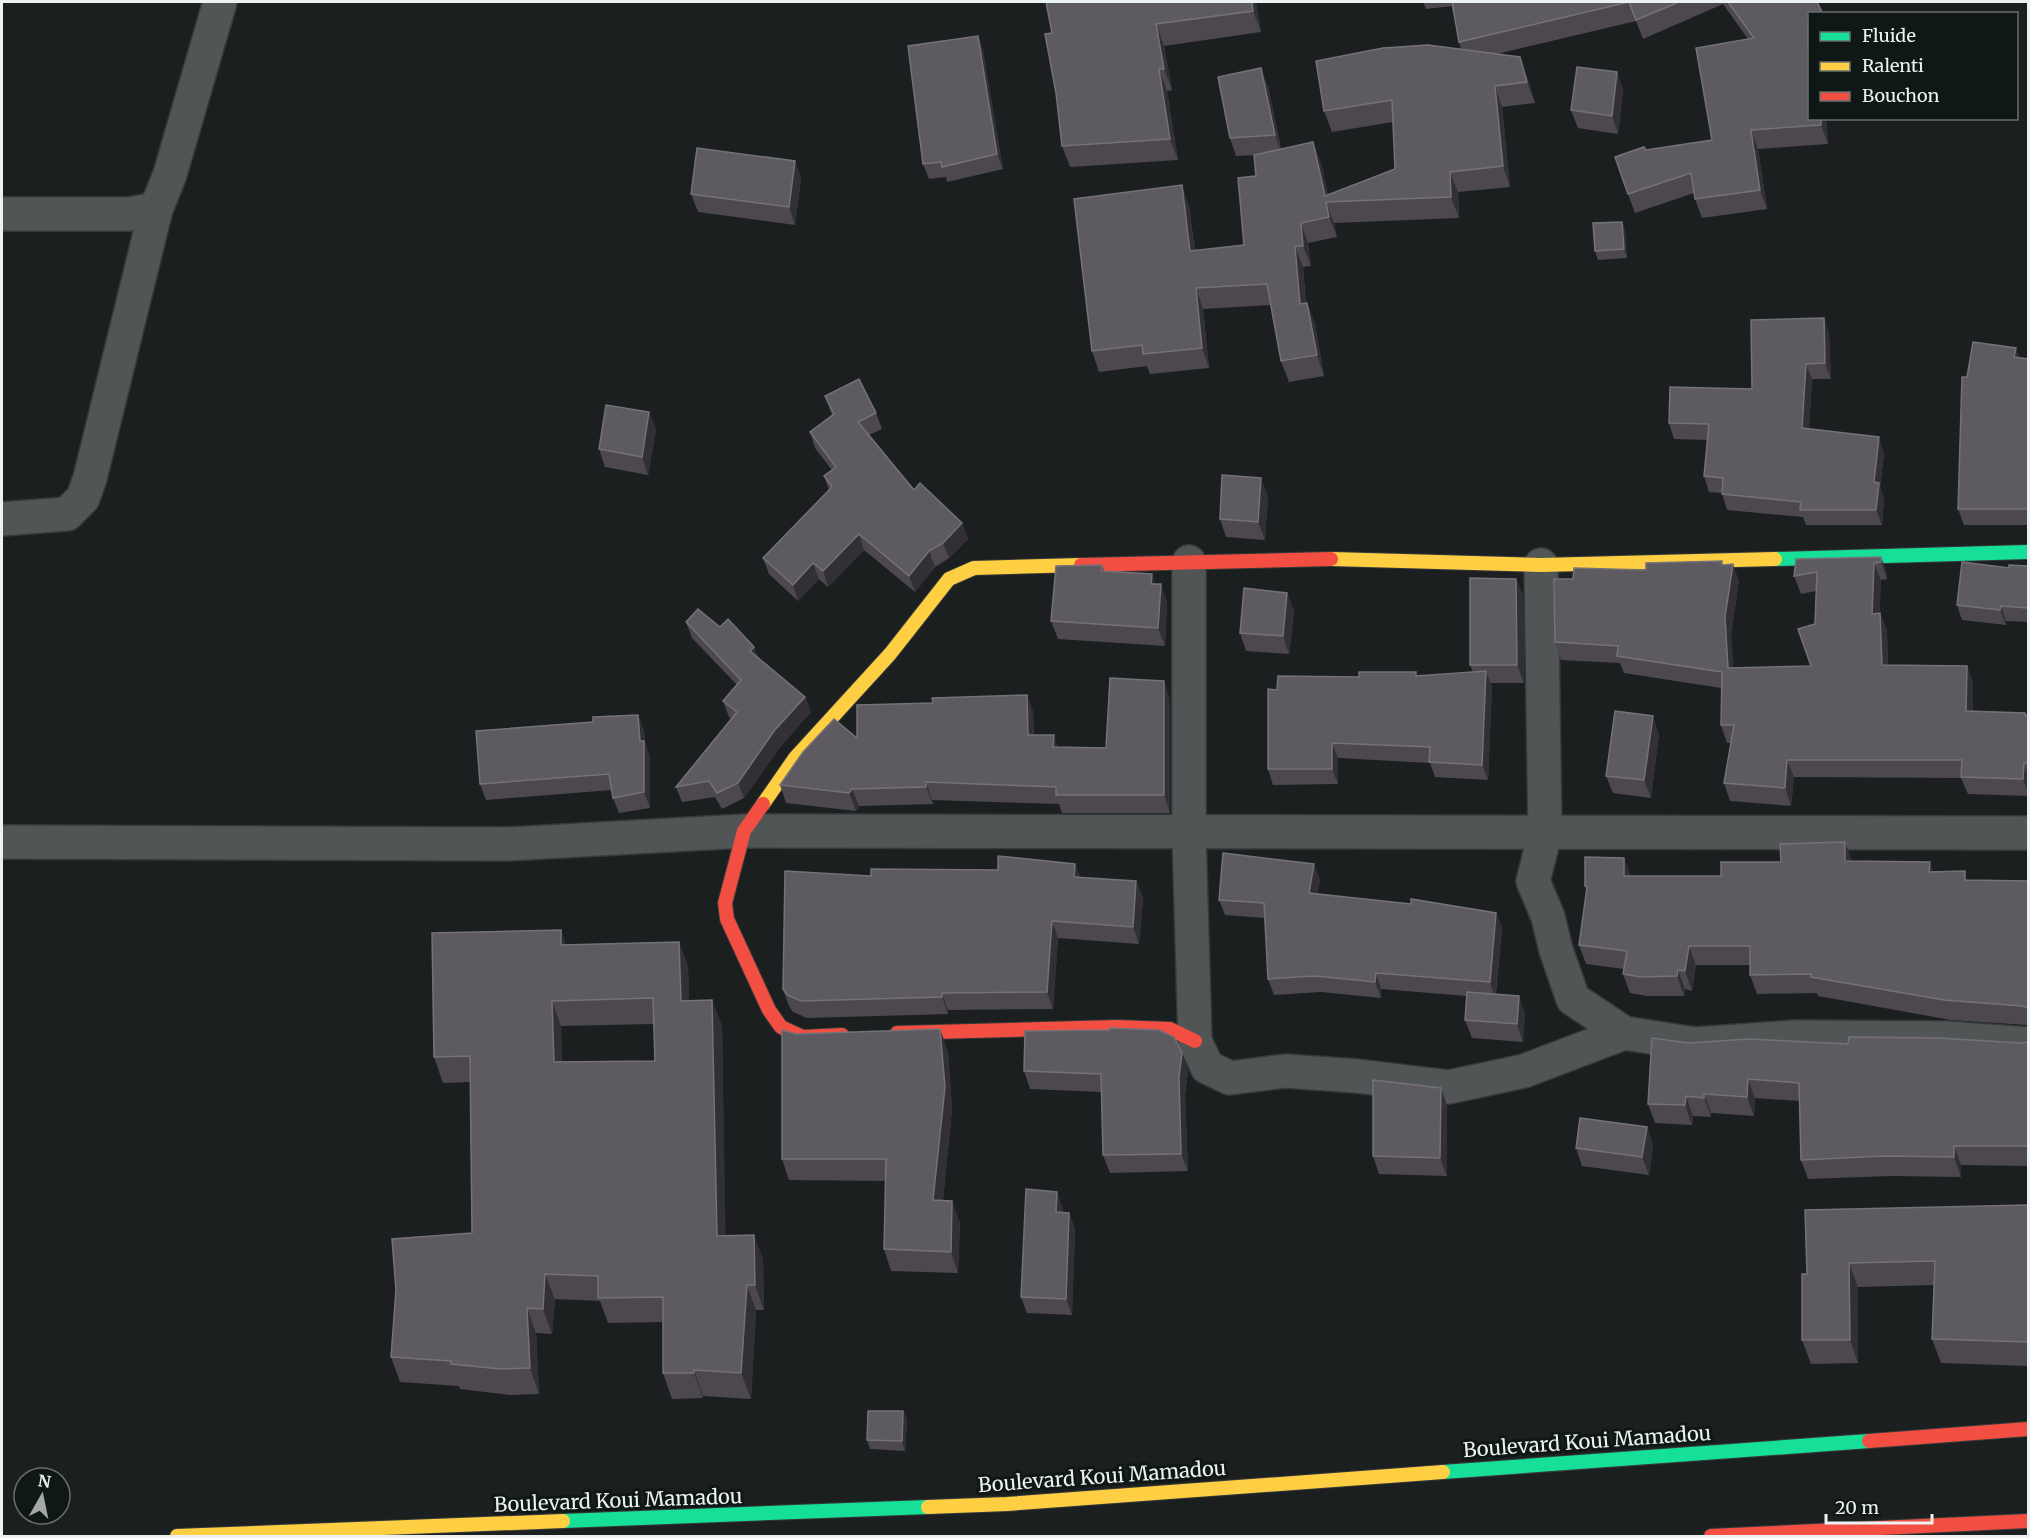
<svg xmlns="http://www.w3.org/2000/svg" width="2030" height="1538" viewBox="0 0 2030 1538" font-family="Merriweather,serif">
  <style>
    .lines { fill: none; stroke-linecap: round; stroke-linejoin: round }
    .street-casing { stroke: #373a3a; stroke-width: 36 }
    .fast-casing { stroke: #373a3a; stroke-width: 16 }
    .slow-casing { stroke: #373a3a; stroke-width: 16 }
    .jam-casing { stroke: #373a3a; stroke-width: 16 }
    .street { stroke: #515555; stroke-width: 33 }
    .fast { stroke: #16e098; stroke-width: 14 }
    .slow { stroke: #ffcf43; stroke-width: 14 }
    .jam { stroke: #f24e42; stroke-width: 14 }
    .wall { fill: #4d484f; fill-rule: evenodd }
    .shaded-wall { fill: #323035 }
    .building { fill: #5e5a61; stroke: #747277; stroke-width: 1.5; fill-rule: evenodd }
    .labels { text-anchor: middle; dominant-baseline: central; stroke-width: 6; stroke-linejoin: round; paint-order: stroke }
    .street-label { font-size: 20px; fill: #ecf2f1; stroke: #101717 }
  </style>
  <rect width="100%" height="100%" fill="#1b1f1f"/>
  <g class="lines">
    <g class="street-casing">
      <g id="street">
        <polyline points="2,214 130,214 156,209"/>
        <polyline points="2,519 67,514 83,498 90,478 156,209 170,174 220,2"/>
        <polyline points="1189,562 1189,833 1195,1041 1207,1067 1230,1078 1285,1071 1357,1076 1449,1087 1524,1071 1624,1033"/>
        <polyline points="1541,565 1545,834 1533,881 1548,917 1556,950 1573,999 1624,1033 1695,1044 1795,1037 1947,1038 2028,1044"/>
        <polyline points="2,842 507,844 744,831 2028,833"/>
      </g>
    </g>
    <g class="fast-casing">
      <g id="fast">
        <polyline points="1775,559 2028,552"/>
        <polyline points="1443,1472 1869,1441"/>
        <polyline points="563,1521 928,1507"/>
      </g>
    </g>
    <g class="slow-casing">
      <g id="slow">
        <polyline points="1331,559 1541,565 1775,559"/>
        <polyline points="763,804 795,758 890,654 949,579 974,568 1081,565"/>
        <polyline points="928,1507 1007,1504 1443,1472"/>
        <polyline points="177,1536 563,1521"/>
      </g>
    </g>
    <g class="jam-casing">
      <g id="jam">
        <polyline points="1081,565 1331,559"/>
        <polyline points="763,804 744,831 725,903 727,919 769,1010 781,1027 803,1037 842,1035"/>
        <polyline points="897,1033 1117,1027 1170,1029 1195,1041"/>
        <polyline points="1869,1441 2028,1429"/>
        <polyline points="1711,1536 2028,1521"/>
      </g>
    </g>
    <use href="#street" class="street"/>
    <use href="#fast" class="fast"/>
    <use href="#slow" class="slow"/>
    <use href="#jam" class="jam"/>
  </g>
  <g class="wall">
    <polygon points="1046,2 1256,2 1261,32 1164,46 1172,90 1167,91 1178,160 1070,167 1062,146 1052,33"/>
    <polygon points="1423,2 1817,2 1809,14 1809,118 1826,118 1828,144 1758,149 1767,209 1702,218 1695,199 1694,193 1635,213 1628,194 1646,150 1712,140 1748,39 1723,4 1643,39 1636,21 1497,54 1527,77 1535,103 1502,107 1510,187 1458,192 1459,218 1334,223 1337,237 1308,243 1311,266 1303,267 1306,303 1307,303 1315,324 1324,376 1289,382 1281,361 1271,305 1203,309 1209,368 1150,374 1147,366 1099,372 1092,351 1189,206 1195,251 1244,245 1256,176 1254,155 1236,156 1230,138 1268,86 1281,149 1321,163 1328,195 1395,169 1393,122 1332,132 1324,111 1461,49 1459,42 1452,6 1426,9"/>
    <polygon points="978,36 983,51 1003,169 947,182 946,177 929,179 923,164"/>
    <polygon points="1617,72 1623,90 1618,134 1578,128 1571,110"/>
    <polygon points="795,161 801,179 795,225 698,212 691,194"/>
    <polygon points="1622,222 1625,231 1627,258 1598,260 1595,251"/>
    <polygon points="1824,318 1829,334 1831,379 1812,379 1809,429 1884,453 1880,488 1884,498 1882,525 1806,525 1803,517 1727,510 1722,493 1709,492 1704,476 1707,440 1674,439 1669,423 1752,389"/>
    <polygon points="2016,348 2019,358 2028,359 2028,525 1964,525 1958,509 1967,377"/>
    <polygon points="825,396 876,413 882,429 869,435 914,490 962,523 968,539 949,558 935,567 915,592 864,550 828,587 819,579 798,601 769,574 763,558 829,490 824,476 832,470 815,448 810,432 832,415"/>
    <polygon points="649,412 656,430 648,475 605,467 599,449"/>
    <polygon points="1268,496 1265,540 1226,537 1220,519"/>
    <polygon points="1881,557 1887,575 1887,579 1881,580 1879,613 1880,613 1887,631 1888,665 1967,666 1973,684 1973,711 2025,713 2026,715 2028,715 2028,796 1968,794 1961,778 1794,777 1791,806 1730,801 1724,783 1731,743 1727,743 1721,725 1721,688 1624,673 1620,663 1561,660 1555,642 1573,579 1646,570 1723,565 1739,581 1731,634 1733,668 1811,666 1815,624 1816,591 1801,594 1794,576"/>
    <polygon points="1102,565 1104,571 1155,584 1167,602 1165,646 1058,639 1051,621"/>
    <polygon points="2028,566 2028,622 2006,621 2006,625 1962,620 1957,605 2009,568"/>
    <polygon points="1516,579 1523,596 1524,683 1490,683 1492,687 1488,780 1435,777 1430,763 1338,758 1338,784 1273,785 1268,769 1277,690 1359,677 1418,676 1473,672 1470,665"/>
    <polygon points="1287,593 1294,611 1289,654 1246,651 1240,633"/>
    <polygon points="686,622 720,627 754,647 758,658 805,697 811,712 780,747 744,798 722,809 715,797 682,802 676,787 732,719 729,717 723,701 737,685 692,638"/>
    <polygon points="1027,695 1033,712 1034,735 1058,747 1106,748 1170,699 1170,813 1062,813 1059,804 932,800 933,804 859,806 856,811 786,803 780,785 857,738 933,703"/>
    <polygon points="638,715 644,731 645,743 650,757 650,808 619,813 613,798 612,790 486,800 480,784 593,722"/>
    <polygon points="1659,734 1651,798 1613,793 1606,776"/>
    <polygon points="1852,861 1934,872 1968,880 2028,881 2028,1025 1951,1020 1818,996 1817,993 1757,994 1750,975 1750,965 1696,965 1692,991 1685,989 1684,996 1647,996 1630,993 1623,974 1624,969 1586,964 1579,945 1587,892 1585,886 1630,876 1721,876 1781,862"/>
    <polygon points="1075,864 1080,877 1136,881 1143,898 1139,944 1058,938 1053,1009 948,1010 948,1014 807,1018 793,1012 789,1006 783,989 871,876 998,870"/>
    <polygon points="1320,879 1317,894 1496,913 1502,928 1496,994 1525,1014 1523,1042 1472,1038 1465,1020 1467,996 1381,989 1381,998 1321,992 1274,995 1268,979 1265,918 1225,915 1219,900"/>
    <path d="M679,942L688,967L689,1000L722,1025L725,1235H754L763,1260L764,1310H756L751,1399L703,1396V1398L672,1399L663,1373V1322L608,1323L600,1301L555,1299L552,1334L536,1333L539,1394L510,1395L460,1389L459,1386L400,1382L391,1357L472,1233L470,1082L443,1083L434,1057L566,945ZM654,1024L655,1061L562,1062L561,1026Z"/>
    <polygon points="796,1034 948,1051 952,1109 943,1200 960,1222 958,1273 891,1271 884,1249 886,1181 789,1180 782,1159"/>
    <polygon points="2028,1042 2028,1166 1961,1165 1961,1177 1891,1176 1808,1179 1801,1160 1800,1101 1755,1098 1754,1116 1711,1113 1711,1117 1693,1116 1692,1125 1655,1123 1648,1104 1689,1043 1848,1044 2020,1043"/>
    <polygon points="1024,1071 1188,1071 1185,1095 1188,1171 1110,1173 1103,1155 1102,1092 1030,1089"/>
    <polygon points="1441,1088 1447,1106 1447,1176 1379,1174 1373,1156"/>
    <polygon points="1647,1127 1653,1145 1649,1175 1582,1166 1576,1148"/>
    <polygon points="2028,1205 2028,1366 1941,1363 1932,1339 1934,1285 1858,1287 1858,1363 1811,1364 1802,1340 1807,1274"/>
    <polygon points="1063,1208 1063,1213 1069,1213 1075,1229 1072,1315 1027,1313 1021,1297"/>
    <polygon points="903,1411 907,1420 905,1451 870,1449 867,1440"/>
  </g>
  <g class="shaded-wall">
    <polygon points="1252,2 1256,2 1261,32 1253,11"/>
    <polygon points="1156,24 1164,46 1172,90 1164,69"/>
    <polygon points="1808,24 1809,28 1809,58"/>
    <polygon points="978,36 983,51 1003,169 997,154"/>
    <polygon points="1520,57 1527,77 1535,103 1527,82"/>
    <polygon points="1261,68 1268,86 1281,153 1275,135"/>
    <polygon points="1159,69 1167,91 1178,160 1170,139"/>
    <polygon points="1617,72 1623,90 1618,134 1612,116"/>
    <polygon points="1495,86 1502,107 1510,187 1503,166"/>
    <polygon points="1821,118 1826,118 1828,144 1821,125"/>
    <polygon points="1751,130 1758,149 1767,209 1760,190"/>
    <polygon points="1313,142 1321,163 1329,202 1325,196"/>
    <polygon points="795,161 801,179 795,225 789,207"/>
    <polygon points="1450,172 1458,192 1459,218 1451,197"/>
    <polygon points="1182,185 1189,206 1197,272 1190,251"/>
    <polygon points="1326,202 1334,223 1337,237 1329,217"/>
    <polygon points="1622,222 1625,231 1627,258 1624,249"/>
    <polygon points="1301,223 1308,243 1311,266 1303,246"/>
    <polygon points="1295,246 1303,267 1307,325 1300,304"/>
    <polygon points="1196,288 1203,309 1209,368 1202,348"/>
    <polygon points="1307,303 1315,324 1324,376 1317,355"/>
    <polygon points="1824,318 1829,334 1831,379 1825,363"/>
    <polygon points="2016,348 2022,365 2014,357"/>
    <polygon points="1806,364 1812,379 1808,444 1802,428"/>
    <polygon points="649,412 656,430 648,475 642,457"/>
    <polygon points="1879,437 1884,453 1880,488 1884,498 1882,525 1876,510 1874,482"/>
    <polygon points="1261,478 1268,496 1265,540 1258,522"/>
    <polygon points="962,523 968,539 949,558 943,543"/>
    <polygon points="859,534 864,550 828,587 823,571"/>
    <polygon points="929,551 935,567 915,592 909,576"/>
    <polygon points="1881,557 1887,575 1887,579 1881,562"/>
    <polygon points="813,563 819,579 798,601 793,585"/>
    <polygon points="1874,563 1881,580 1879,631 1872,614"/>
    <polygon points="1733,564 1739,581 1731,634 1734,685 1728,668 1725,617"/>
    <polygon points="1152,574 1158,592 1151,584"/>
    <polygon points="1516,579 1523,596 1524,683 1517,665"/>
    <polygon points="1161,584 1167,602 1165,646 1158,628"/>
    <polygon points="1287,593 1294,611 1289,654 1283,636"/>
    <polygon points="2001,606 2006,621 2006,625 2000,610"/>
    <polygon points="1880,613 1887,631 1888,683 1882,665"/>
    <polygon points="754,647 760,663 750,651"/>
    <polygon points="1967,666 1973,684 1973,728 1966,711"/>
    <polygon points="1486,671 1492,687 1488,780 1482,765"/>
    <polygon points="1164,681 1170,699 1170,813 1164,795"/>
    <polygon points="1027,695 1033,712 1034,752 1028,735"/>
    <polygon points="805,697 811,712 780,747 744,798 738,783 774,731"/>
    <polygon points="638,715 644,731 645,743 650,757 650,808 644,792"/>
    <polygon points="1653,716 1659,734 1651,798 1644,780"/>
    <polygon points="1054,735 1060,753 1053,747"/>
    <polygon points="1332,743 1338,758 1338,784 1332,769"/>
    <polygon points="1787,760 1794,777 1791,806 1785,788"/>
    <polygon points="2024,763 2028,776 2028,793 2023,779"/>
    <polygon points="926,782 932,800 933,804 926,787"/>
    <polygon points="852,789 859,806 856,811 849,793"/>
    <polygon points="1845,842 1852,861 1845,861"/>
    <polygon points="1624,858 1631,877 1624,876"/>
    <polygon points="1930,862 1937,881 1929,872"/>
    <polygon points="1075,864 1081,881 1074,877"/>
    <polygon points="1314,864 1320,879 1315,909 1309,893"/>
    <polygon points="1136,881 1143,898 1139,944 1133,927"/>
    <polygon points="1496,913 1502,928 1495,998 1490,982"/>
    <polygon points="1052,921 1058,938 1053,1009 1047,992"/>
    <polygon points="561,930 570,956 561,945"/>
    <polygon points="679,942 688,967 690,1026 681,1001"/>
    <polygon points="1689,946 1696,965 1692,991 1685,971"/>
    <polygon points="1678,970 1685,989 1684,996 1677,976"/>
    <polygon points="1376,973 1381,989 1381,998 1375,982"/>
    <polygon points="942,993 948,1010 948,1014 942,997"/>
    <polygon points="1519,996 1525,1014 1523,1042 1517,1024"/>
    <polygon points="712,1000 722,1025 726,1261 717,1236"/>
    <polygon points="552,1001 561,1026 563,1087 554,1062"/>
    <polygon points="940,1029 948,1051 952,1109 941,1221 933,1200"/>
    <polygon points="1182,1053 1188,1071 1185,1095 1188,1171 1181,1154 1179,1077"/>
    <polygon points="1748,1079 1755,1098 1754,1116 1747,1097"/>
    <polygon points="1441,1088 1447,1106 1447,1176 1440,1158"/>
    <polygon points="1704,1094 1711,1113 1711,1117 1704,1098"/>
    <polygon points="1686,1096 1693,1116 1692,1125 1685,1105"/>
    <polygon points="1647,1127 1653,1145 1649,1175 1642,1157"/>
    <polygon points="1954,1146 1961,1165 1961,1177 1954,1157"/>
    <polygon points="1057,1192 1063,1208 1062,1229 1056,1212"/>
    <polygon points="952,1201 960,1222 958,1273 951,1252"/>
    <polygon points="1069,1213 1075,1229 1072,1315 1066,1299"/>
    <polygon points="754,1235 763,1260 764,1310 755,1285"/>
    <polygon points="1849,1263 1858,1287 1858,1363 1850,1340"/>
    <polygon points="545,1274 555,1299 552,1334 543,1309"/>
    <polygon points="747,1285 756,1310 751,1399 741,1373"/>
    <polygon points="527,1308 536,1333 539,1394 530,1368"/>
    <polygon points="694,1370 703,1396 703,1398 694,1373"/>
    <polygon points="903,1411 907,1420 905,1451 902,1441"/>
  </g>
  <g class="building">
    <polygon points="1046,2 1252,2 1253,11 1156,24 1164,69 1159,69 1170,139 1062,146 1056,93 1045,34 1052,33"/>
    <polygon points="1452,2 1679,2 1636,20 1629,2 1459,42"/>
    <polygon points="1728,2 1817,2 1823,14 1809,14 1809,23 1808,24 1809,58 1809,118 1821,118 1821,125 1751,130 1760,190 1695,199 1691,173 1628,194 1615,157 1644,147 1646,150 1712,140 1696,48 1754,38"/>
    <polygon points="978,36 997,154 942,167 941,162 923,164 908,46"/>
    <polygon points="1428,45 1520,57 1527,82 1495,86 1503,166 1450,172 1451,197 1326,202 1329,217 1301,223 1303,246 1295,246 1300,304 1307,303 1317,355 1281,361 1267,284 1196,288 1202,348 1143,354 1142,345 1092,351 1074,199 1182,185 1190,251 1244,245 1238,178 1256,176 1254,155 1313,142 1325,196 1395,169 1392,100 1324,111 1316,61 1383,48"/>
    <polygon points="1577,67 1617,72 1612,116 1571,110"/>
    <polygon points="1261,68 1275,135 1230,138 1218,77"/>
    <polygon points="697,148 795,161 789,207 691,194"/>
    <polygon points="1622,222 1624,249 1595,251 1593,223"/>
    <polygon points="1824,318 1825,363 1806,364 1802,428 1879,437 1874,482 1879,483 1876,510 1800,510 1801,502 1722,494 1723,478 1704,476 1709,424 1669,423 1670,387 1752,389 1751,320"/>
    <polygon points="1973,342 2016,348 2014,357 2028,359 2028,509 1958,509 1962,377 1967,377"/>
    <polygon points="859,379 876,413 858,422 914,490 920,483 962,523 943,543 929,551 909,576 859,534 823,571 813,563 793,585 763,558 832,487 824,476 836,467 810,432 834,414 825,396"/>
    <polygon points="606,405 649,412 642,457 599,449"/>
    <polygon points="1222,475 1261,478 1258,522 1220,519"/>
    <polygon points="1881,557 1881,562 1874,563 1872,614 1880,613 1882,665 1967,666 1966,711 2025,713 2025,715 2028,715 2028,763 2024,763 2023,779 1961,777 1962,760 1787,760 1785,788 1724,783 1734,725 1721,725 1722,672 1617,656 1618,646 1555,642 1554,579 1573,579 1574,568 1646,570 1646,563 1722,561 1722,565 1733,564 1725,617 1728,668 1811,666 1798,629 1815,624 1817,572 1794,576 1796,559"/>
    <polygon points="1962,562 2009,568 2009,565 2028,566 2028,608 2001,606 2000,610 1957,605"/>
    <polygon points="1102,565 1101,571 1152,574 1151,584 1161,584 1158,628 1051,621 1056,566"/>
    <polygon points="1470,578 1516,579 1517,665 1470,665"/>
    <polygon points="1244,588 1287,593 1283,636 1240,633"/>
    <polygon points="698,609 720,627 728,619 754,647 750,651 805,697 774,731 738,783 717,793 709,781 676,787 737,712 723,701 741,680 686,622"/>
    <polygon points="1486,671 1482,765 1429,762 1430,747 1332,743 1332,769 1268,769 1268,689 1277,690 1278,676 1359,677 1359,672 1416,672 1416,676"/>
    <polygon points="1110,678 1164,681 1164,795 1056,795 1056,787 926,782 926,787 852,789 849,793 780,785 803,752 834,719 857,738 857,705 933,703 932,698 1027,695 1028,735 1054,735 1053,747 1106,748"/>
    <polygon points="1615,711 1653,716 1644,780 1606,776"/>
    <polygon points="638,715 640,741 644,741 644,792 613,798 609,774 480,784 476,731 593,722 593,717"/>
    <polygon points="1845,842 1845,861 1930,862 1929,872 1965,871 1965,880 2028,881 2028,1008 2022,1006 1944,1000 1811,977 1811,974 1750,975 1750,946 1689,946 1685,971 1678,970 1677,976 1640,977 1623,974 1627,951 1579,945 1587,887 1585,886 1585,857 1624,858 1624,876 1721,876 1721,862 1781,862 1780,844"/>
    <polygon points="1223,853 1314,864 1309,893 1411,904 1411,899 1496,913 1490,982 1376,973 1375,982 1315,976 1268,979 1264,903 1219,900"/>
    <polygon points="998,856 1075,864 1074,877 1136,881 1133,927 1052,921 1047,992 942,993 942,997 801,1001 787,995 783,989 785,871 871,876 871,869 998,870"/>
    <path d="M561,930V945L679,942L681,1001L712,1000L717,1236L754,1235L755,1285H747L741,1373L694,1370V1373H663V1297L598,1298V1276L545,1274L543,1309L527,1308L530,1368L501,1369L451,1364V1361L391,1357L396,1290L392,1239L472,1233L470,1056L434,1057L432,933ZM653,998L655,1061L554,1062L552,1001Z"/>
    <polygon points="1467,992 1519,996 1517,1024 1465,1020"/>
    <polygon points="1110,1028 1159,1030 1174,1037 1182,1053 1179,1077 1181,1154 1103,1155 1101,1074 1024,1071 1025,1031 1109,1030"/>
    <polygon points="940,1029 945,1087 933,1200 952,1201 951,1252 884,1249 886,1159 782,1159 782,1030 796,1034"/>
    <polygon points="1849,1037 1939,1038 2020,1043 2028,1042 2028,1146 1954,1146 1954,1157 1884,1156 1801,1160 1799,1083 1748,1079 1747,1097 1704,1094 1704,1098 1686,1096 1685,1105 1648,1104 1652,1038 1689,1043 1748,1039 1848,1044"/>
    <polygon points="1373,1080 1441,1088 1440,1158 1373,1156"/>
    <polygon points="1580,1118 1647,1127 1642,1157 1576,1148"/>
    <polygon points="1026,1189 1057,1192 1056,1212 1069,1213 1066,1299 1021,1297"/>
    <polygon points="2028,1205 2028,1342 1932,1339 1935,1261 1849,1263 1850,1340 1802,1340 1802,1274 1807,1274 1805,1210"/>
    <polygon points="868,1411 903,1411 902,1441 867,1440"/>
  </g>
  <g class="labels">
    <g class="street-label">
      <text transform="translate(1587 1441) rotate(-4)">Boulevard Koui Mamadou</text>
      <text transform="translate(1102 1476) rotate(-4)">Boulevard Koui Mamadou</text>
      <text transform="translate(618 1500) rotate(-2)">Boulevard Koui Mamadou</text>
    </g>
  </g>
  <rect width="2030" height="1538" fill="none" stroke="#ecf2f1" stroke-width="6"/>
  <rect x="1808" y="12" width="210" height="108" fill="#101717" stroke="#686f6e" stroke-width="1.5"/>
  <rect x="1820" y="32" width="30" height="9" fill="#16e098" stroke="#686f6e" stroke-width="1.5"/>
  <text x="1862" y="42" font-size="18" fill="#ecf2f1">Fluide</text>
  <rect x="1820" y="62" width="30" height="9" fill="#ffcf43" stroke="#686f6e" stroke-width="1.5"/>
  <text x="1862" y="72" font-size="18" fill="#ecf2f1">Ralenti</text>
  <rect x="1820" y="92" width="30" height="9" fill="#f24e42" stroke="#686f6e" stroke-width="1.5"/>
  <text x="1862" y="102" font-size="18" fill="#ecf2f1">Bouchon</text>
  <g transform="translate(42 1496) rotate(9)"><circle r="28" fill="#101717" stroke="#686f6e" stroke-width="1.5"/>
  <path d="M0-4.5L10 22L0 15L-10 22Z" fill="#a3a8a8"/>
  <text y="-9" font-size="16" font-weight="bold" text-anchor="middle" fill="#ecf2f1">N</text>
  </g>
  <path d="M1826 1514v9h106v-9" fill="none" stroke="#ecf2f1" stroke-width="3"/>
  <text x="1835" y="1514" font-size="18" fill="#ecf2f1" stroke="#101717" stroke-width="4.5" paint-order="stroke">20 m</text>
</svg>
